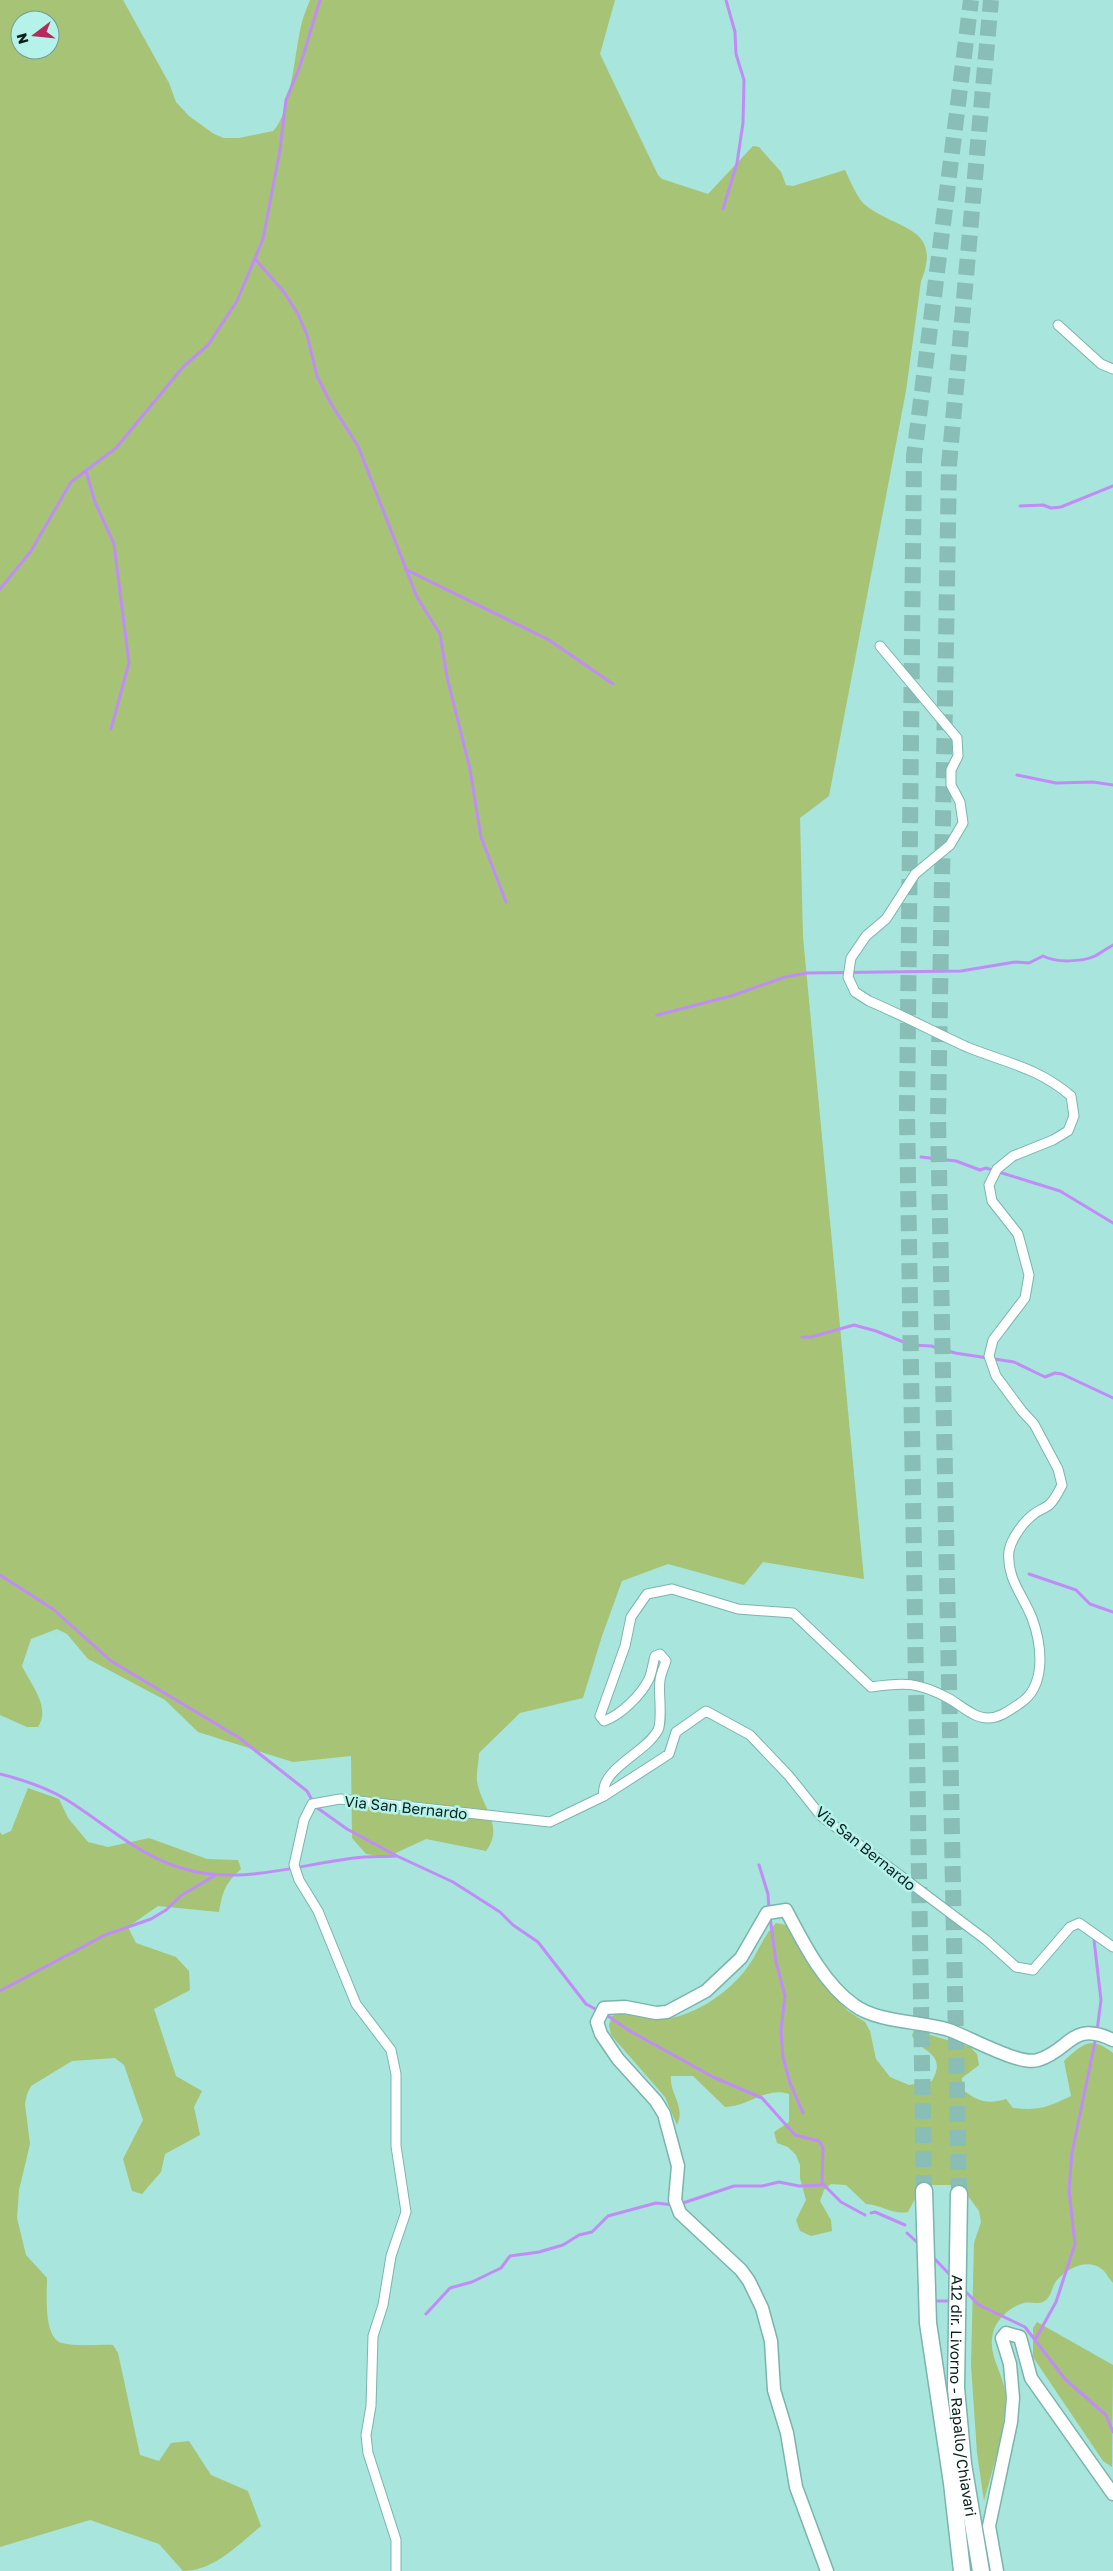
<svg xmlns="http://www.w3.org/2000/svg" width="1113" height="2571" viewBox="0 0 1113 2571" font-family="'Golos Text',sans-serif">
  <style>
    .green { fill: #a7c375; fill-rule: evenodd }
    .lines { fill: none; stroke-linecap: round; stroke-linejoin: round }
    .stream { stroke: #c08df7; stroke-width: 3 }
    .highway-tunnel { stroke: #88beb6; stroke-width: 16; stroke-dasharray: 16 8; stroke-linecap: butt }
    .street-casing { stroke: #79b5ac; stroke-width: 11 }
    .secondary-casing { stroke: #79b5ac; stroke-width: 15 }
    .highway-casing { stroke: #79b5ac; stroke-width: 19 }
    .street { stroke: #fff; stroke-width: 9 }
    .secondary { stroke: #fff; stroke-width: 12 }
    .highway { stroke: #fff; stroke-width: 16 }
    .labels { text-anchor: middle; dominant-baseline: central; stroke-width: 5; stroke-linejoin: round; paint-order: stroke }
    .street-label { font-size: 15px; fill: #07201d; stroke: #b5f2e9 }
  </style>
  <rect width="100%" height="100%" fill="#a8e5dc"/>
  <g class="green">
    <path d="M0,0H123L169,83L176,102L189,116L214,134L224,138H239L273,131C291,115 295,48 302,22C304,15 307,7 310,0H615L600,54L658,175L662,179L708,194L753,146L759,147L781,172L786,185L793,186L845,170C850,180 856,196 864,204C894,230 944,225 921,281L906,391L829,796L800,818L803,937L864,1579L763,1562L744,1585L668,1564L622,1581L602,1636L583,1698L520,1713L479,1753C479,1762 476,1773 477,1781C481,1807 505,1825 486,1851L426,1839L387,1857L366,1854L352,1838L351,1756L293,1762L198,1732L165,1700L88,1659L67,1634L57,1629L31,1639L22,1666C31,1685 51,1707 38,1727H27L0,1715ZM20,20H50V50H20Z"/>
    <path d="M28,1788L59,1799L68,1818L88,1842L108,1847L149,1838L207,1859L238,1860L241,1869C225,1884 223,1890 219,1912L158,1906L128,1927L136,1943L176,1957L189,1971L190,1990L154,2009L176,2076L202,2091L194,2107L200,2135L165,2154L161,2172L142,2194L132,2191L123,2159L143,2120L124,2065L115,2058L72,2061L31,2086L27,2094L25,2104L30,2144L19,2190L17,2218L26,2255L47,2278C47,2293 43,2338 62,2343C77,2347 97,2344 113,2345L118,2353L140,2455L159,2461L171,2443L189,2441L211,2475L248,2491L261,2526C239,2544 214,2571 183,2571L159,2544L90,2520L0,2547V1832L2,1835L11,1831Z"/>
    <path d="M776,1923L786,1925L829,1990L848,2011L865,2022L870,2031L876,2059L890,2077L909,2085L932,2081C947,2054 924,2054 912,2036L914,2030L970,2047L977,2054L979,2065L962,2078V2089C977,2101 987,2105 1006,2099L1013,2108C1038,2111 1048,2107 1071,2096L1064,2061C1082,2044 1091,2035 1113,2053V2283C1109,2279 1107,2274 1104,2271C1090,2257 1068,2267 1057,2280C1052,2285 1052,2295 1046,2300C1038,2306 1032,2301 1024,2303C1011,2306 996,2319 993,2333C987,2353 1003,2373 1005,2392C1007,2429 993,2466 984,2501L977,2453L971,2365L974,2243L981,2222L979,2211L960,2185H930L920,2189L908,2212C892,2215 882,2205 866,2204L846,2185L831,2184L824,2190L820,2201L831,2220L832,2231L811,2236L800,2231L796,2220L806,2200L800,2178V2165L796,2155L788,2147L777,2143L774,2132L789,2122V2094C766,2086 748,2107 725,2107L693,2076H671C669,2094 686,2106 677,2125L665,2097L611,2035L609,2025L612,2016L618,2014C631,2014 643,2019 656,2019C690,2021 734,1990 751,1962C760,1948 764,1935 776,1923Z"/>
    <polygon points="1037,2322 1113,2365 1112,2467 1103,2461 1033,2357 1033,2328"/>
  </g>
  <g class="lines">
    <g class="stream">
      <polyline points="723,209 737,163 743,123 744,80 736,54 735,32 726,0"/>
      <polyline points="255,259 284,292 298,314 307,335 317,376 330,402 358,446 417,597 440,634 447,677 470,769 481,837 506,902"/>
      <polyline points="86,471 95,502 114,544 129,663 111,729"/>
      <polyline points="1020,506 1043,505 1051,508 1061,507 1113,486"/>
      <polyline points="405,569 549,640 613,684"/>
      <polyline points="0,589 31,551 71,482 116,448 183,367 208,345 237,301 263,239 280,150 286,100 300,66 320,0"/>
      <polyline points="1017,775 1056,783 1093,782 1113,785"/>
      <path d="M657,1015L731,996L785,977L807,973L961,971L1015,962L1029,963L1043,956C1056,963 1082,962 1095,956C1101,953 1107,948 1113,945"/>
      <polyline points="921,1157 956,1161 980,1170 986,1168 1060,1191 1113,1223"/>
      <polyline points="802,1337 811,1337 854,1325 876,1331 911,1345 931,1346 955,1353 1014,1362 1045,1377 1055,1373 1062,1374 1113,1398"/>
      <polyline points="1029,1574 1076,1590 1090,1604 1113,1612"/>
      <polyline points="0,1575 53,1609 111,1661 238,1737 307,1791 316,1807 347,1829 397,1856 453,1882 500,1912 513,1925 538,1942 586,2004 599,2011"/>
      <path d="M0,1774C24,1780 46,1787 67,1800C104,1823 138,1855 181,1868C238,1886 297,1865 354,1858C368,1856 382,1857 396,1856"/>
      <polyline points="759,1865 768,1894 769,1910"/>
      <polyline points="770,1917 776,1962 785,1996 781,2031 783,2057 790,2083 803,2113"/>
      <polyline points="1094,1940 1101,2000 1097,2031"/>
      <polyline points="0,1991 105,1935 151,1919 166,1910 182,1895 214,1876"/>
      <polyline points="605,2014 630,2031 713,2077 762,2098 795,2135 819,2141 823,2148 822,2183 841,2202 865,2215"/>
      <polyline points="680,2204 734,2186 762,2186 779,2182 799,2186 824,2185"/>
      <polyline points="871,2213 875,2212 905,2225"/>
      <polyline points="907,2233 920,2245"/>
      <polyline points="932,2256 952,2277"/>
      <polyline points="963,2289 979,2305 1025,2327 1065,2379 1106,2415 1113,2432"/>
      <polyline points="936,2301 953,2301"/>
      <polyline points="426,2314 450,2288 472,2282 501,2268 510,2256 539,2252 563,2245 579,2235 592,2232 608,2216 656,2203 674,2205"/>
      <polyline points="1035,2340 1056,2302 1075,2244 1069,2190 1072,2153 1096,2037"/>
    </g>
    <g class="highway-tunnel">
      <polyline points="924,2191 907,1114 914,456 971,0"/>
      <polyline points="959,2194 938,1118 949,465 991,0"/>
    </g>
    <g class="street-casing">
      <g id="street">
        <polyline points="1058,325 1101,364 1113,369"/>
        <path d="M604,1796C599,1769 646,1753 658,1730C663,1719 658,1693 660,1680C661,1673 664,1667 666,1661L660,1654L655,1656C653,1663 652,1672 649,1679C641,1695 621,1715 604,1721L600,1716L625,1646L631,1617L647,1594L672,1589L738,1609L793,1613L871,1687C904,1682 918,1682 948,1698C961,1705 973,1718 988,1718C1000,1718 1010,1710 1019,1704C1047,1687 1042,1645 1032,1618C1023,1595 1006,1578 1009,1551C1011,1539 1024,1521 1034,1514C1039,1510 1046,1508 1050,1504C1055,1499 1059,1491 1062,1485L1058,1469L1034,1424L1022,1411L996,1376L989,1356L993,1340L1025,1298L1029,1275L1018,1234L992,1201L989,1185L997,1169L1013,1156L1053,1140L1068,1131L1074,1116L1071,1096C1037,1067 1006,1063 967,1047C934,1032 902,1015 869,1001L855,992L848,977L851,958L866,936L886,919L915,874L950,845L963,823L960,802L951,785V770L958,756L957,738L880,646"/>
        <polyline points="396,2571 396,2540 368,2453 366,2435 371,2406 373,2336 383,2305 391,2256 406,2212 396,2146 396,2074 391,2050 356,2004 318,1911 299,1880 294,1865 304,1820 312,1804 340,1799 550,1822 604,1796 669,1754 676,1732 706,1711 750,1735 789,1776 821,1816 986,1940 1016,1967 1033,1970 1070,1927 1079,1923 1113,1947"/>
      </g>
    </g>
    <g class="secondary-casing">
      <g id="secondary">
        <path d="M827,2571L796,2487L787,2433L774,2390L771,2341L762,2308L749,2281L741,2270L680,2213L675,2200L678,2166L664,2114L656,2101L618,2059L601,2034L597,2022L604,2008L625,2007L656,2013L667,2012L706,1991L741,1958L767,1913L786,1910C803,1942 823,1983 854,2005C878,2023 922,2021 949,2030C969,2037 1020,2066 1038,2060C1071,2050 1071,2020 1113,2040"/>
        <polyline points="997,2571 989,2526 1011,2422 1013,2398 1010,2364 1002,2338 1006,2333 1020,2337 1031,2378 1113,2494"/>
      </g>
    </g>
    <g class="highway-casing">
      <g id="highway">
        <polyline points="924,2191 928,2323 952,2483 962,2571"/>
        <path id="s1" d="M959,2194L956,2388L963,2464L981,2571"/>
      </g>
    </g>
    <use href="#street" class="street"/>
    <use href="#secondary" class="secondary"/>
    <use href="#highway" class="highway"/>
  </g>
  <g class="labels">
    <g class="street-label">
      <text transform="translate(406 1807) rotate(6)">Via San Bernardo</text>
      <text transform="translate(866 1848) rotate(39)">Via San Bernardo</text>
      <text stroke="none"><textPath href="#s1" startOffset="202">A12 dir. Livorno - Rapallo/Chiavari</textPath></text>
    </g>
  </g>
  <g transform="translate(35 35) rotate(254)"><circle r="24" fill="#b5f2e9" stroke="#6f9e97"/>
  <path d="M0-4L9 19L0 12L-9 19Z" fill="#b7295c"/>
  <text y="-8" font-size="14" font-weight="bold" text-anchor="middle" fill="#07201d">N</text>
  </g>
</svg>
